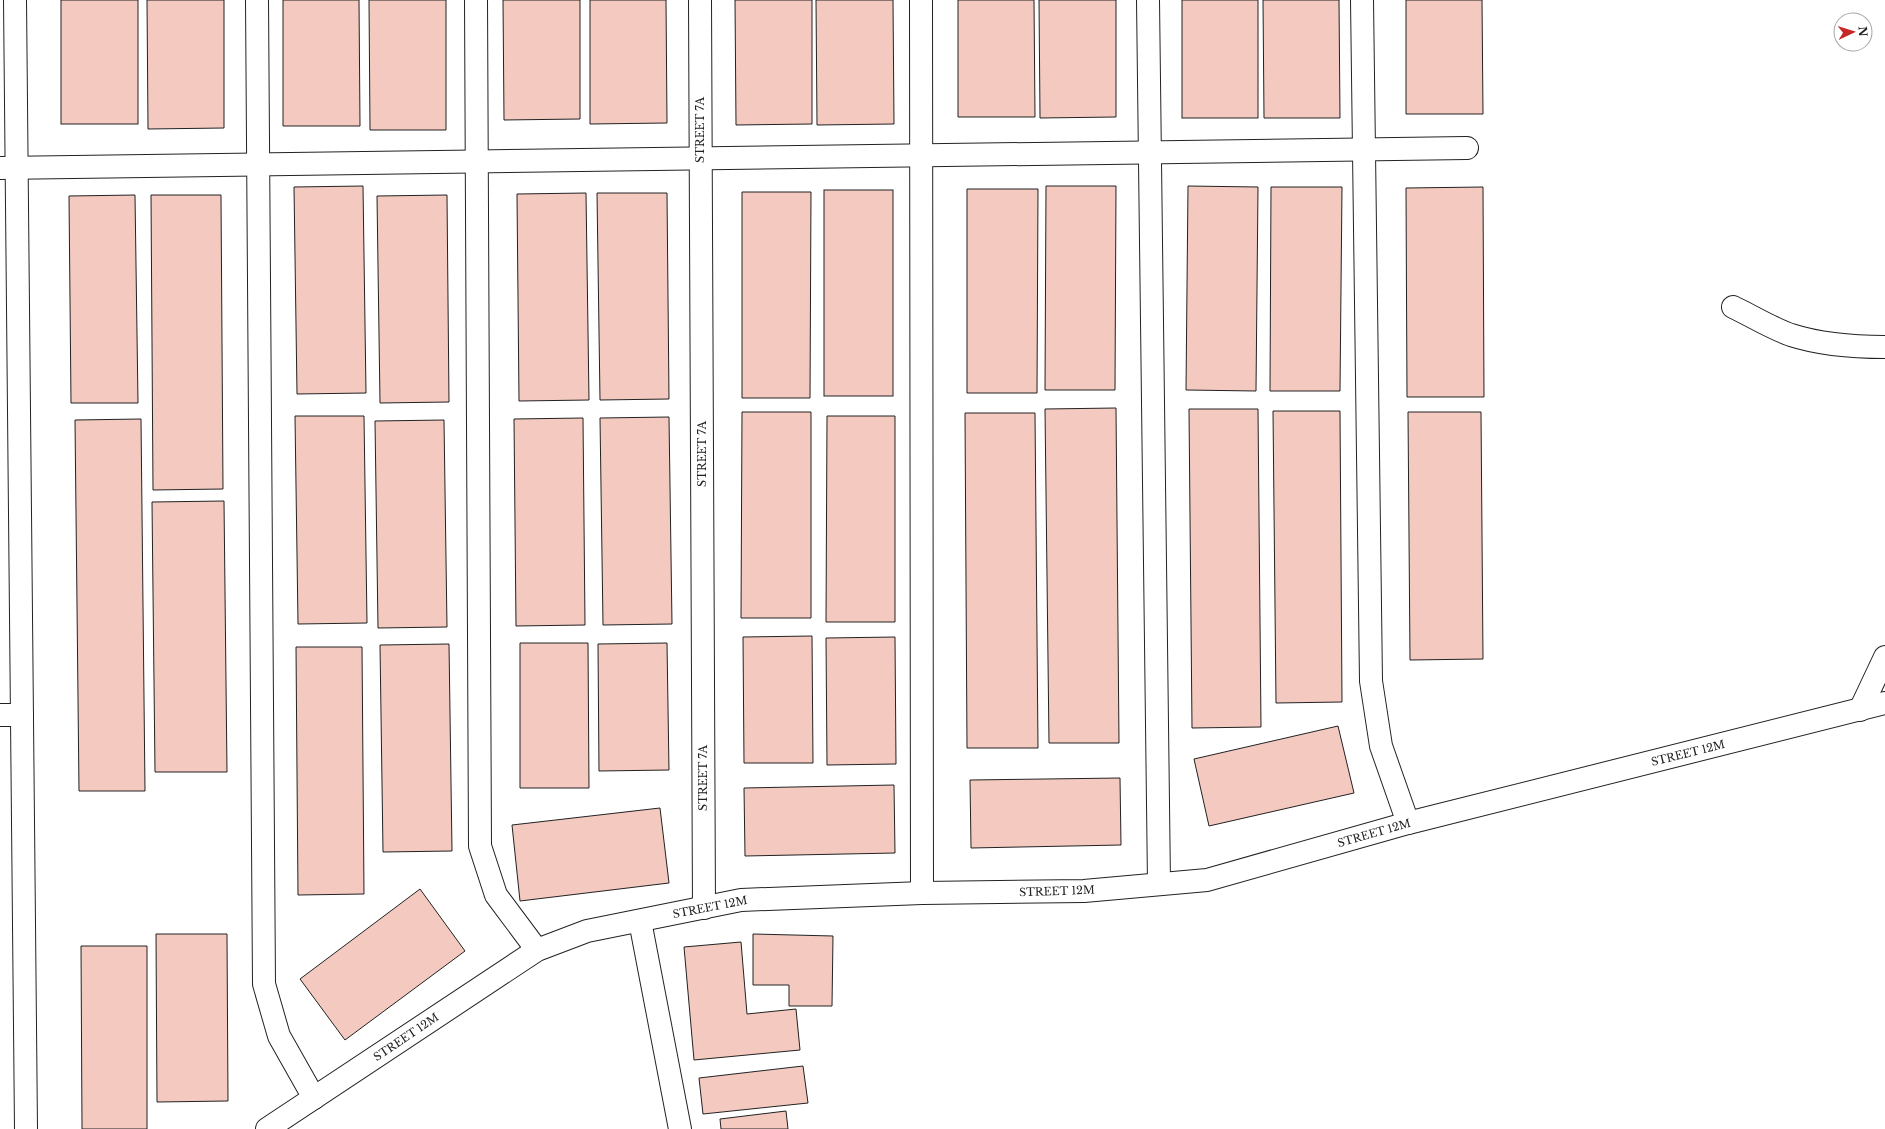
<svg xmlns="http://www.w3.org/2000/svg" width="1885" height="1129" viewBox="0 0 1885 1129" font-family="'Libre Baskerville',serif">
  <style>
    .building { fill: #f3c9c0; stroke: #222 }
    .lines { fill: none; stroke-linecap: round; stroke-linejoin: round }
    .minor-casing { stroke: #222; stroke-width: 24 }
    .minor { stroke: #fff; stroke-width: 22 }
    .labels { text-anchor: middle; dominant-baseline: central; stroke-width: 3; stroke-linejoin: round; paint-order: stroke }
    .street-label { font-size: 11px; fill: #222; stroke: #fff }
  </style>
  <rect width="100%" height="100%" fill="#fff"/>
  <g class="building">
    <rect x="61" y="0" width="77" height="124"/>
    <polygon points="147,0 224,0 224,128 148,129"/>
    <polygon points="283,0 359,0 360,126 283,126"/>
    <polygon points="369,0 446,0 446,130 370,130"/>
    <polygon points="503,0 580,0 580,119 504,120"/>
    <polygon points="590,0 666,0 667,123 590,124"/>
    <polygon points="735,0 812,0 812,124 736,125"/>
    <polygon points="816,0 893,0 894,124 817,125"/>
    <polygon points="958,0 1034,0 1035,117 958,117"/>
    <polygon points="1039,0 1116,0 1116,117 1040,118"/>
    <rect x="1182" y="0" width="76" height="118"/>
    <polygon points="1263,0 1339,0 1340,118 1264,118"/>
    <polygon points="1406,0 1482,0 1483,114 1406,114"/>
    <polygon points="363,186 366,393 297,394 294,187"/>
    <polygon points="1046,186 1116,186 1115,390 1045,390"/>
    <polygon points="1188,186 1258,187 1256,391 1186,390"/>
    <polygon points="1271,187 1342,187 1340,391 1270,391"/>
    <polygon points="1483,187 1484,397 1407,397 1406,188"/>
    <polygon points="967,189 1038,189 1037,393 967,393"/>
    <rect x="824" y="190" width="69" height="206"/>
    <polygon points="742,192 811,192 810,398 742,398"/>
    <polygon points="586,193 589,400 519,401 517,194"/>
    <polygon points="597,193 667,193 669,399 600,400"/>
    <polygon points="135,195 138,403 71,403 69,196"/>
    <polygon points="151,195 221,195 223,489 153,490"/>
    <polygon points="447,195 449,402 380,403 377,196"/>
    <polygon points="1116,408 1119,743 1049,743 1045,409"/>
    <polygon points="1189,409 1258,409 1261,727 1192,728"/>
    <polygon points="1273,411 1340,411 1342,702 1276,703"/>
    <polygon points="742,412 811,412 811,618 741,618"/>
    <polygon points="1408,412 1481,412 1483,659 1410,660"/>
    <polygon points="965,413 1035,413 1038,748 967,748"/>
    <polygon points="295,416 364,416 367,623 298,624"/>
    <polygon points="827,416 895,416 895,622 826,622"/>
    <polygon points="669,417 672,624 603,625 600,418"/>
    <polygon points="583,418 585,625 516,626 514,419"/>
    <polygon points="141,419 145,791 79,791 75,420"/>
    <polygon points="444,420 447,627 378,628 375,421"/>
    <polygon points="224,501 227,772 155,772 152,502"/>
    <polygon points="812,636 813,763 744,763 743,637"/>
    <polygon points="895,637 896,764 827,765 826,638"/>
    <polygon points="520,643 588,643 589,788 520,788"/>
    <polygon points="667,643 669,770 599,771 598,644"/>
    <polygon points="449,644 452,851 383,852 380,645"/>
    <polygon points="296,647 362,647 364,894 298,895"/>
    <polygon points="1338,726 1354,793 1209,826 1194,759"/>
    <polygon points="1120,778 1121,845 971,848 970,780"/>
    <polygon points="894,785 895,853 745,856 744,788"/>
    <polygon points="660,808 669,883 520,901 512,825"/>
    <polygon points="420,889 465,951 345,1040 300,979"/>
    <polygon points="156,934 227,934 228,1101 157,1102"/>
    <polygon points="753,934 833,936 832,1006 789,1006 789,985 753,985"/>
    <polygon points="741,942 747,1014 796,1009 800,1050 694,1060 684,947"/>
    <polygon points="81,946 147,946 147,1129 82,1129"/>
    <polygon points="803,1066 808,1103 703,1114 699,1078"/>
    <polygon points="786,1111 788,1129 721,1129 720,1119"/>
  </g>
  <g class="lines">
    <g class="minor-casing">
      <g id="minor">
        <polyline points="15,0 26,1129"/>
        <polyline points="257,0 264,984 279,1036 314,1098"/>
        <polyline points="476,0 480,846 496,895 537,950"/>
        <polyline points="700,0 704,908"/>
        <polyline points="921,0 922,893"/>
        <polyline points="1148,0 1159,884"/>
        <polyline points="1362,0 1371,681 1381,746 1408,823"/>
        <polyline points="0,168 1467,148"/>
        <path d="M1733,307C1752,316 1771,328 1791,335C1822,345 1853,347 1885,347"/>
        <polyline points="1860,710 1885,657"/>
        <polyline points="0,715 22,715"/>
        <polyline points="640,921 680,1129"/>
        <polyline points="267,1129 537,950 587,931 741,900 922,893 1084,891 1207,880 1408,823 1885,703"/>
      </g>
    </g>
    <use href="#minor" class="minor"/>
  </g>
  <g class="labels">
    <g class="street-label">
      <text transform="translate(700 130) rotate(-90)">STREET 7A</text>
      <text transform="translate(702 454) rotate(-90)">STREET 7A</text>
      <text transform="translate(1688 753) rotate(-14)">STREET 12M</text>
      <text transform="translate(703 778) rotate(-90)">STREET 7A</text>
      <text transform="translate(1374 833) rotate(-16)">STREET 12M</text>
      <text transform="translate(1057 891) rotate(-2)">STREET 12M</text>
      <text transform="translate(710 907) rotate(-11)">STREET 12M</text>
      <text transform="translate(406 1037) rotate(-34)">STREET 12M</text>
    </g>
  </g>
  <g transform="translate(1853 32) rotate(86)"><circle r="19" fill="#ffffff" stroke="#a7a7a7"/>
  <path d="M0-3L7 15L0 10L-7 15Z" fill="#c62828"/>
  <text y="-6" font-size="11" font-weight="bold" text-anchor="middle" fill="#222222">N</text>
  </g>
</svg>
